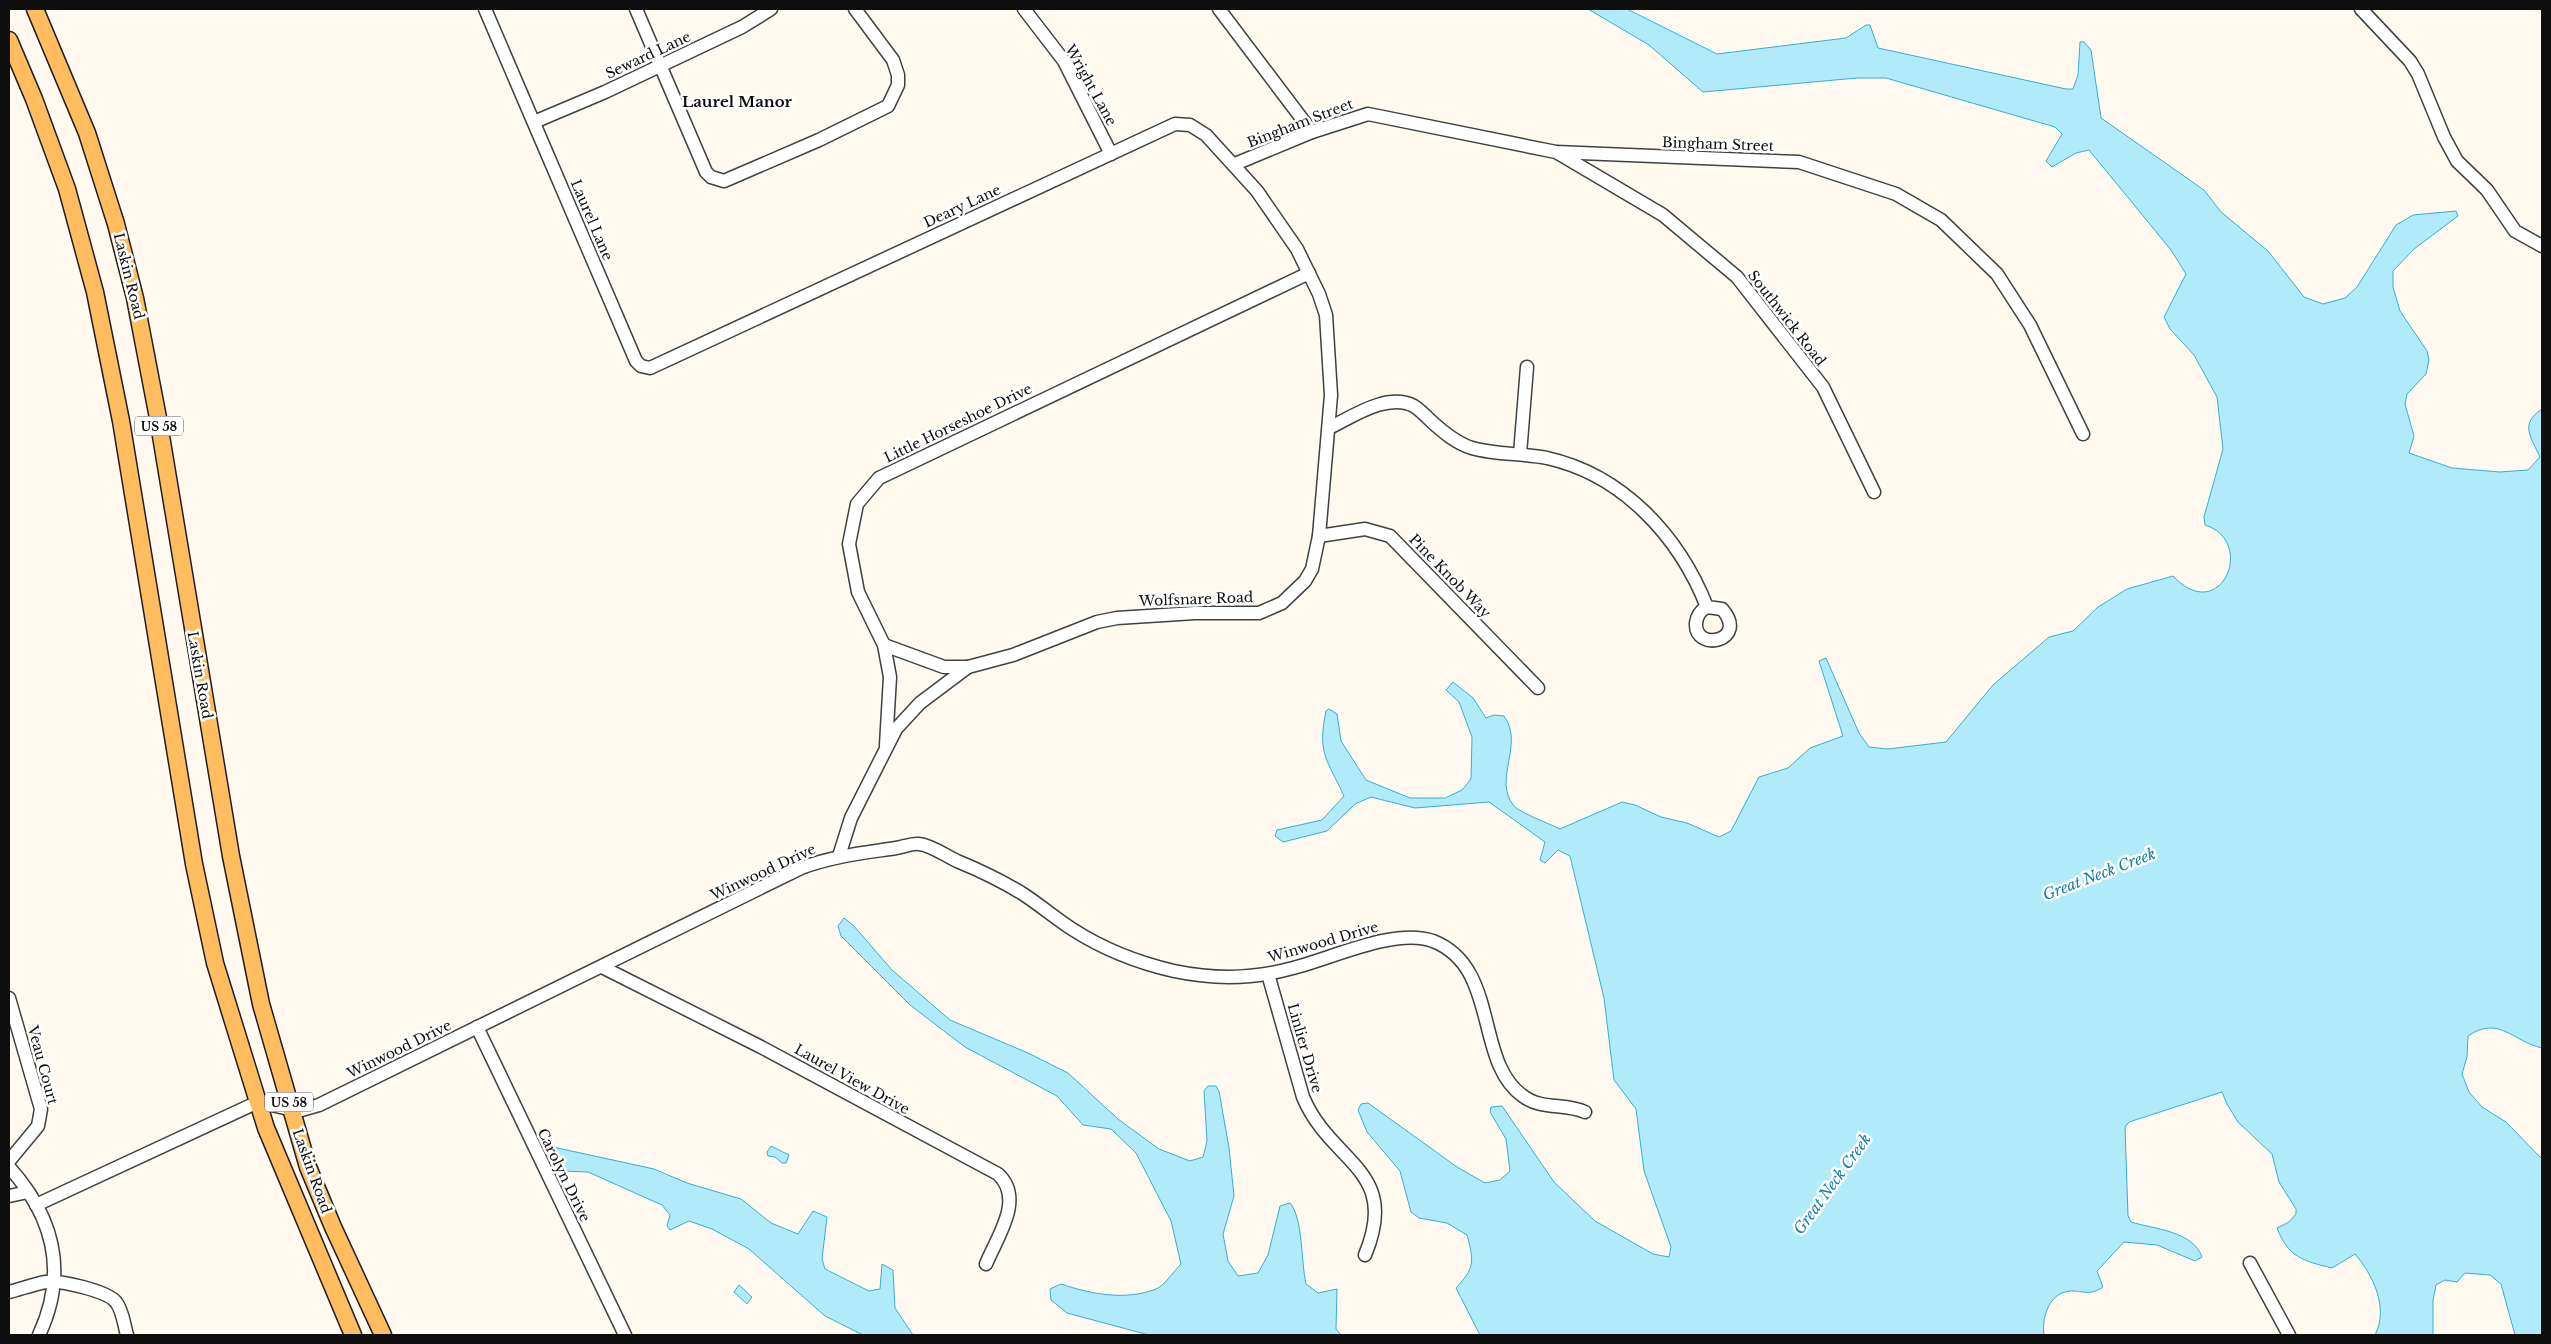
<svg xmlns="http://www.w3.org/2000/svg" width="2551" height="1344" viewBox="0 0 2551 1344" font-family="'Libre Baskerville',serif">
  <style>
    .water { fill: #b1eaf9; stroke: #34afd4 }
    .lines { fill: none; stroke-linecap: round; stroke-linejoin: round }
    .minor-casing { stroke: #414141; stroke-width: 15 }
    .major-casing { stroke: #1f1f1f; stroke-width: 19 }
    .minor { stroke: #fff; stroke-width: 12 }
    .major { stroke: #ffbd60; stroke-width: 16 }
    .labels { text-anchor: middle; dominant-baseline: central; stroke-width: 5; stroke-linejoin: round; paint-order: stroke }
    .shield { fill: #fff; stroke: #565656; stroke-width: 1 }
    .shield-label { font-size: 12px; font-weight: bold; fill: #0e0e0e }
    .street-label { font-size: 14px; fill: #0e0e0e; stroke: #fff }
    .neighbourhood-label { font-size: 15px; font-weight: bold; fill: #0e0e0e; stroke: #fff }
    .water-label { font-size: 15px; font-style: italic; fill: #117ea7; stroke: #fff }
  </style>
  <rect width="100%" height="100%" fill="#fff9ef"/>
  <g class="water">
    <path d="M1588,9H1627L1717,54L1846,38L1866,25H1870L1878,48L2066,89H2073L2078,75L2080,42H2084L2091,50L2101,118L2204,190L2221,212L2268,251L2304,297L2323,304L2345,298L2357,287L2396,225L2413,215L2456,211L2458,216L2414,249L2393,271V287L2400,311L2427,351L2429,360L2426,374L2407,394L2405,404L2414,436L2409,453L2452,468L2500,472L2528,470L2540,457C2531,437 2519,424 2542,409V1048C2512,1041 2499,1015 2468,1036L2467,1057L2462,1074L2469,1092L2482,1107L2506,1122L2542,1159V1335H2515L2501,1284L2490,1275L2465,1273L2457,1282L2445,1280L2436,1285L2433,1300V1335H2375C2389,1308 2373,1275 2355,1254L2332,1268C2303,1261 2288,1257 2277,1228L2289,1222L2296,1214V1209L2279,1182L2272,1154L2238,1122L2227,1104L2222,1092L2129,1122L2125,1127L2128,1216L2131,1222C2154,1229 2193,1231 2202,1257L2195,1261L2157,1245L2124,1242L2097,1271L2103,1287C2087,1298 2080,1288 2065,1292C2047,1297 2042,1320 2044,1335H1480L1456,1288C1475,1268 1474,1261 1467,1235L1447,1223L1419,1218L1411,1212L1400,1171L1367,1132L1358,1110L1361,1104L1368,1103L1457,1167L1485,1183L1500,1180L1510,1171L1506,1139L1490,1112L1491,1107L1502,1106L1554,1182L1595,1221L1653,1254L1669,1257L1671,1247L1644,1171L1636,1109L1614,1080L1604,998L1570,856L1558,850L1545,863L1540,860L1545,842L1489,802L1415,808L1371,797L1355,804L1327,831L1283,842L1275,836L1277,830L1322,820L1344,796C1327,759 1317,754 1326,711L1329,709L1337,714L1341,741L1366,780L1410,798H1445L1462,790L1471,779L1472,737L1459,702L1446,690L1453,682L1473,698L1486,718L1494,715L1504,716C1525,745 1492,779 1514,806C1521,813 1550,824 1560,829L1622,802L1635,805L1661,817L1687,823L1719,837L1731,831L1759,777L1788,768L1810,748L1843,736L1819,661L1826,658L1859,733L1869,747L1888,749L1946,742L1993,685L2049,637L2073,631L2098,607L2127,589L2173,576C2221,627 2257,541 2205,525L2204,517L2223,449L2217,397L2194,355L2170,329L2164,317L2186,274L2171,250L2089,150L2076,153L2052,167L2046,161L2062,134L2055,127L1886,78H1857L1703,92L1649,45Z"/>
    <path d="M844,918L853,925L892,970L950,1020L1028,1053L1068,1073L1118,1119L1159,1149L1190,1161L1203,1157L1207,1141L1204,1091L1208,1086H1216L1219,1091L1229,1148L1234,1196L1223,1234L1228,1261L1238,1276L1258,1273L1268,1255L1280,1206L1290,1203C1303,1218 1301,1262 1306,1284L1318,1293L1337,1289L1336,1329L1341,1335H1149L1067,1313L1051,1300L1050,1289L1061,1284C1091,1294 1125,1301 1156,1289C1165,1285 1174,1271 1181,1264L1171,1221L1136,1153L1111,1129L1083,1125L1057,1096L965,1047L910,1005L841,936L838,926Z"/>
    <polygon points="771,1146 789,1155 786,1163 782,1163 775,1157 768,1156 767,1152"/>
    <polygon points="553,1147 654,1169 687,1183 741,1199 771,1223 798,1234 813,1211 827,1217 822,1259 825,1269 869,1291 880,1289 882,1264 893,1270 895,1308 913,1335 863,1335 825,1316 749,1249 712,1229 689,1221 670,1230 667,1226 670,1215 662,1205 588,1172 562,1171"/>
    <polygon points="739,1285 752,1297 747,1304 734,1292"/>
  </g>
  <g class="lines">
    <g class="minor-casing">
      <g id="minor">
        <polyline points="485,9 636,361 641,366 650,368 1175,124 1190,125 1206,135 1257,191 1297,249 1319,294 1326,315 1331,395 1319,536 1312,569 1305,581 1282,603 1259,613 1195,613 1117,618 1097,622 1013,655 968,667 920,703 896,729 851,818 839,856"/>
        <polyline points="636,9 706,172 711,177 724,181 819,140 888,106 898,85 898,75 893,60 855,9"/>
        <polyline points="1024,9 1064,61 1111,154"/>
        <polyline points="1219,9 1312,132"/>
        <polyline points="2361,9 2410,61 2418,74 2444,137 2457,161 2487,190 2515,231 2542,246"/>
        <polyline points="534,122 605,92 742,27 771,9"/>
        <polyline points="1558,153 1663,215 1737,277 1823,387 1874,492"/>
        <polyline points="1235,164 1312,132 1368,114 1556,152 1799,162 1896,194 1941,220 1997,274 2030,325 2083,434"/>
        <path d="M1329,428C1352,417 1387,392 1414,406C1420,410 1426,416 1431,421C1443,432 1456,443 1472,448C1496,455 1522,453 1547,458C1623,475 1679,536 1707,607L1722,609C1750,641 1694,653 1696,623C1697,615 1700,611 1707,607"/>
        <polyline points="1520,454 1527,367"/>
        <polyline points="1319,536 1365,529 1390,536 1538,688"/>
        <polyline points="884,645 944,667 968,667"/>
        <polyline points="886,745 890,677 884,645 858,592 849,544 857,504 879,478 1309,273"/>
        <path d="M602,967L761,1047L998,1174C1025,1199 997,1237 986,1264"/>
        <path d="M1268,974L1303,1097C1331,1164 1401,1169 1365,1255"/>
        <polyline points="9,998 41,1109 38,1126 9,1161"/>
        <polyline points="477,1027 625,1335"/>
        <path d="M9,1167C54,1217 68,1273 39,1335"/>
        <polyline points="9,1196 28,1192"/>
        <path d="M36,1205L258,1102L298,1111L319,1105L801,868C833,856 863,853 896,848C903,847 912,843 919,844C931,845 946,856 957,861C979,870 1002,881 1023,894C1040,905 1055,918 1072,929C1103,949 1139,963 1174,971C1212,979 1252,979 1289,969C1329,960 1394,927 1433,941C1500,967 1474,1062 1523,1096C1541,1110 1565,1103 1585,1112"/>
        <polyline points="2250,1263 2289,1335"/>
        <path d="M9,1292C21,1289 34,1284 46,1282C61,1280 107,1291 116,1302C123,1311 124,1325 127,1335"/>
      </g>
    </g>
    <g class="major-casing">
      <g id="major">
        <polyline points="35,9 87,133 116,224 135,298 158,418 231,856 261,1004 308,1167 333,1227 383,1335"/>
        <polyline points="9,40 34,99 67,189 95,292 121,421 194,864 215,963 266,1128 353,1335"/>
      </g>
    </g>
    <use href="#minor" class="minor"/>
    <use href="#major" class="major"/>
  </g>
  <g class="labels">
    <g class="shield">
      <rect x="135" y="416.5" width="48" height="19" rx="4"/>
      <rect x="265" y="1092.5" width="48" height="19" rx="4"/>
    </g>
    <g class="shield-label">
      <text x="159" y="426">US 58</text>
      <text x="289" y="1102">US 58</text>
    </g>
    <g class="street-label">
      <text transform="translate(648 55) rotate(-25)">Seward Lane</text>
      <text transform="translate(1091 85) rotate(61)">Wright Lane</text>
      <text transform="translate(1300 123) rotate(-21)">Bingham Street</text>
      <text transform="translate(1718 144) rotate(2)">Bingham Street</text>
      <text transform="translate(962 206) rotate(-25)">Deary Lane</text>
      <text transform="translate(592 220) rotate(67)">Laurel Lane</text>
      <text transform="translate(129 276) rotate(76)">Laskin Road</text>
      <text transform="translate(1787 318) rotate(52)">Southwick Road</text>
      <text transform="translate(958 423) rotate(-26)">Little Horseshoe Drive</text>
      <text transform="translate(1450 576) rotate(46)">Pine Knob Way</text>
      <text transform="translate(1196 599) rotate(-2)">Wolfsnare Road</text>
      <text transform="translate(200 675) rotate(80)">Laskin Road</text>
      <text transform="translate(763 872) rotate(-25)">Winwood Drive</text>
      <text transform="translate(1323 942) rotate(-16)">Winwood Drive</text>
      <text transform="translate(1305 1048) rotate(74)">Linlier Drive</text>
      <text transform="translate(399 1049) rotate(-26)">Winwood Drive</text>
      <text transform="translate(43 1065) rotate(75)">Veau Court</text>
      <text transform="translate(852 1079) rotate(29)">Laurel View Drive</text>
      <text transform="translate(312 1171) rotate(70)">Laskin Road</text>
      <text transform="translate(564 1175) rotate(64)">Carolyn Drive</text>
    </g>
    <g class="neighbourhood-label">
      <text x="737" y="101">Laurel Manor</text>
    </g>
    <g class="water-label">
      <text transform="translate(2099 874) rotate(-21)">Great Neck Creek</text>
      <text transform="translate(1832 1184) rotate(-54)">Great Neck Creek</text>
    </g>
  </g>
  <rect width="2551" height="1344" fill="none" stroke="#0e0e0e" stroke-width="20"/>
</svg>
